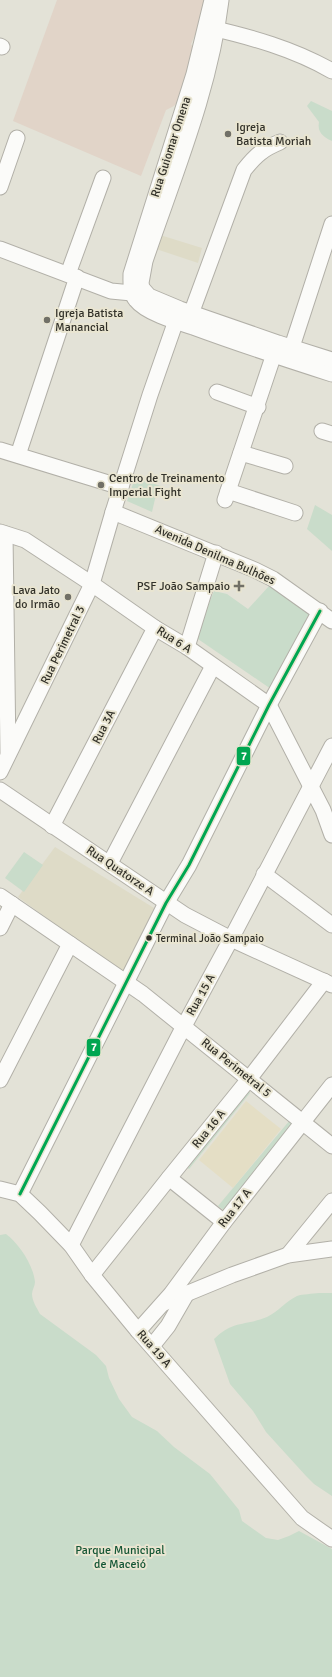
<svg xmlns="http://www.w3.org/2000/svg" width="332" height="1677" viewBox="0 0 332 1677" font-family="Signika,sans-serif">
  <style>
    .built { fill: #dedbc7 }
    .industrial { fill: #e1d4c8 }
    .green { fill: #c9dcca }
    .sand { fill: #e4dec5 }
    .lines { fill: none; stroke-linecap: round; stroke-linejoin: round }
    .minor-casing { stroke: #b2b0a8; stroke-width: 17 }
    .minor { stroke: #fbfbf9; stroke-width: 15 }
    .bus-1-casing { stroke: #e9e5d1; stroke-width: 6 }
    .bus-1 { stroke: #00a651; stroke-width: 3 }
    .poi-dot { fill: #717067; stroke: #e9e5d1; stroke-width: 1.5 }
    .bus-dot { fill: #33322a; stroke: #e9e5d1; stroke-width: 1.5 }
    .labels { text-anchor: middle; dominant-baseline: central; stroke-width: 4; stroke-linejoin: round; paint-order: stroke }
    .bus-label { font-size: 11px; fill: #33322a; stroke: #e9e5d1; text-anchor: start }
    .poi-label { font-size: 12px; fill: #33322a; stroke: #e9e5d1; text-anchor: start }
    .street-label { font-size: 12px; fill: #33322a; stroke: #e9e5d1 }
    .park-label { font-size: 12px; fill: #155635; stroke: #e9e5d1 }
    .line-badge { stroke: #e9e5d1; stroke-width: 1.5 }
    .badge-label { font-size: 11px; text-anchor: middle; font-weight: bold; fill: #fff }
  </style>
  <rect width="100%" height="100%" fill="#e3e2d7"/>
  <g class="built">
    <polygon points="160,235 202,248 198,263 156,249"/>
    <polygon points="55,847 154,908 155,916 125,975 18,897"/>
  </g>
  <polygon class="industrial" points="57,0 204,0 198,28 191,44 193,48 193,57 179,100 174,106 166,110 141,176 13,121"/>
  <g class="green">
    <path d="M311,101L332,111V141C323,137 317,132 319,122L307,106Z"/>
    <polygon points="135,478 161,486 155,499 152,512 127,501"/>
    <polygon points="315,505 332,515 332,551 307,529"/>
    <polygon points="269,586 310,612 271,689 195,637 214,591 227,594 248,609"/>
    <polygon points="24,852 43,865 24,892 5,878"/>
    <polygon points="247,1088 250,1093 189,1169 184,1165"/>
    <polygon points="290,1120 295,1125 225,1211 218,1206"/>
    <path d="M6,1234C19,1244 33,1264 35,1282C35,1286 32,1290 32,1294C32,1301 37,1308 40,1314L96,1355L106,1366L109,1378L119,1399L132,1417L157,1431L174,1447L210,1474L239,1510L242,1521L266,1538L278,1540L289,1536L299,1531L332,1549V1677H0V1235Z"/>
    <path d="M319,1293H332V1496L314,1484L306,1476L266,1432L253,1411L230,1384L214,1339C233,1320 245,1326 267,1317C278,1312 286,1301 297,1296C303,1294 312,1294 319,1293Z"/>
  </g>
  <polygon class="sand" points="246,1101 281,1129 233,1188 199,1160"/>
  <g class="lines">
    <g class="minor-casing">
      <g id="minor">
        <path d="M212,0L194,74L131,274C131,283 130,293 136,300C146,313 177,322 193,327C239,344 285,359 332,374"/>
        <path d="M221,0C210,91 174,175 145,261L141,283L142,288L149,296L180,309L278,343L332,360"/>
        <path d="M207,27C251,37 294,49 332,71"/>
        <polyline points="0,46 2,47"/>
        <polyline points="0,187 17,138"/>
        <polyline points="0,249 111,291 132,293 141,289"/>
        <polyline points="68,274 103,178"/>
        <path d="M188,322L244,170C256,155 263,149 280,142"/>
        <polyline points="289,356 332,224"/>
        <polyline points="217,392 258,407"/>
        <polyline points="322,431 332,434"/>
        <polyline points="0,450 121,487"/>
        <polyline points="241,453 285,466"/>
        <polyline points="18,455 77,277"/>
        <polyline points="228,491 295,513"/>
        <polyline points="225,500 276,348"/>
        <polyline points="113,512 255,570 273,579 332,621"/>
        <polyline points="0,532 25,540 92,584 155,628 187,647 269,705 323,810 332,835"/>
        <polyline points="5,534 8,753"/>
        <polyline points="187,647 216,553"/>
        <polyline points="0,772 92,584 113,512 150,395 179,312"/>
        <polyline points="0,790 185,915 231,939 332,985"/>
        <polyline points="52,826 155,628"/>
        <polyline points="110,863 213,666"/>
        <polyline points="264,874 332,925"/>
        <polyline points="0,896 143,994 332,1146"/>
        <polyline points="0,928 12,904"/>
        <polyline points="0,1080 70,944"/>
        <polyline points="169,1178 224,1222"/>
        <polyline points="0,1189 20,1194 40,1213 71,1245 92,1275 138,1331 302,1518 332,1539"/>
        <polyline points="20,1194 166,903 189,865 269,705 320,611"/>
        <polyline points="71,1245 184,1026 231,939 332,746"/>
        <polyline points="288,1255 332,1201"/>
        <polyline points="92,1275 169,1178 249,1079 324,981"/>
        <polyline points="164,1303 232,1275 288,1255 332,1249"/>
        <polyline points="138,1331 171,1294 224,1222 332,1085"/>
        <polyline points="152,1346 168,1326 187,1293"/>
      </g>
    </g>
    <use href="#minor" class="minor"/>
    <g class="bus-1-casing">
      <polyline id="bus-1" points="20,1194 166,903 189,865 269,705 320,611"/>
    </g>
    <use href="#bus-1" class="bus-1"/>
  </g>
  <g class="poi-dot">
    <circle cx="228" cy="134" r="4"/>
    <circle cx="47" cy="320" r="4"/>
    <circle cx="101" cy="485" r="4"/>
    <path d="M237 580h4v4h4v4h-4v4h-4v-4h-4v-4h4z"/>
    <circle cx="68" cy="597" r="4"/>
  </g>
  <circle class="bus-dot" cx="149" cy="938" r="3.5"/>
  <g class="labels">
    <g class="bus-label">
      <text x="156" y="938">Terminal João Sampaio</text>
    </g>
    <g class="poi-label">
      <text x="236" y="127">Igreja<tspan x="236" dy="14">Batista Moriah</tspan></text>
      <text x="55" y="313">Igreja Batista<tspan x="55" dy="14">Manancial</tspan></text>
      <text x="109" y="478">Centro de Treinamento<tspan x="109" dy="14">Imperial Fight</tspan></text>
      <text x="230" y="586" text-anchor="end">PSF João Sampaio</text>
      <text x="60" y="590" text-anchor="end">Lava Jato<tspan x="60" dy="14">do Irmão</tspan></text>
    </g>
    <g class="street-label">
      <text transform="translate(171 147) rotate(-72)">Rua Guiomar Omena</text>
      <text transform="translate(215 555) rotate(24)">Avenida Denilma Bulhões</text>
      <text transform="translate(174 640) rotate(33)">Rua 6 A</text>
      <text transform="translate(63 645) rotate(-64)">Rua Perimetral 3</text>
      <text transform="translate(104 727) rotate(-63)">Rua 3A</text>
      <text transform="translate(120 871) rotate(34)">Rua Quatorze A</text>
      <text transform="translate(201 995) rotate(-61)">Rua 15 A</text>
      <text transform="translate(236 1068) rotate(39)">Rua Perimetral 5</text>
      <text transform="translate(209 1129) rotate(-51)">Rua 16 A</text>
      <text transform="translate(235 1208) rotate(-52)">Rua 17 A</text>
      <text transform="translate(154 1349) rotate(49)">Rua 19 A</text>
    </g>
    <g class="park-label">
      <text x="120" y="1550">Parque Municipal<tspan x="120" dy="14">de Maceió</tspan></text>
    </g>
  </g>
  <g class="line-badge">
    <rect x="236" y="746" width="15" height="20" rx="4" fill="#00a651"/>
    <rect x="86" y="1038" width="15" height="19" rx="4" fill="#00a651"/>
  </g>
  <g class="badge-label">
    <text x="244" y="760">7</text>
    <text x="94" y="1051">7</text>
  </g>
</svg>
